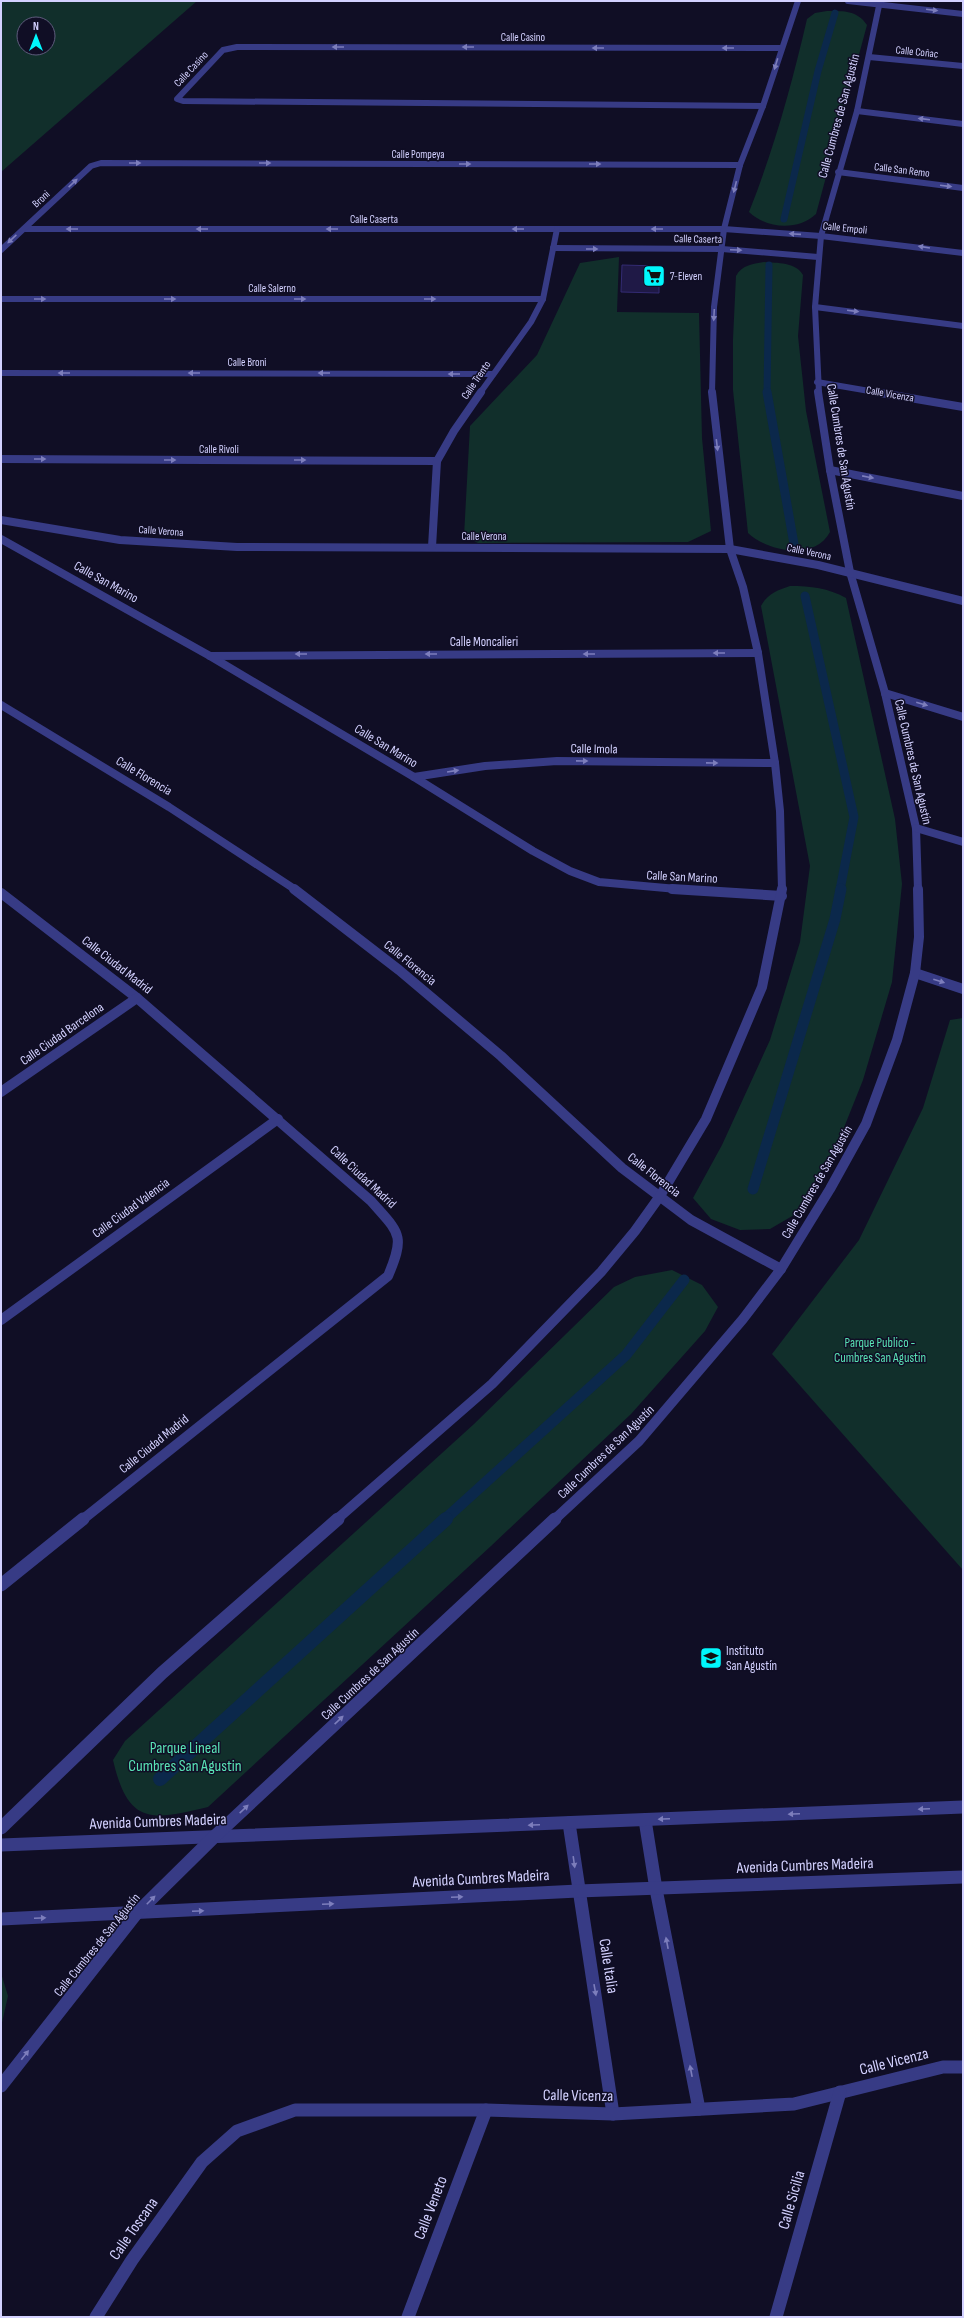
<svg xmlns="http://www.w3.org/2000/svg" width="964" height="2318" viewBox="0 0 964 2318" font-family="'Sofia Sans Condensed',sans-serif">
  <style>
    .green { fill: #112f2b; fill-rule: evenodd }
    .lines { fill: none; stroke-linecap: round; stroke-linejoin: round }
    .stream-far3 { stroke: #0b284b; stroke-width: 7 }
    .stream-far2 { stroke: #0b284b; stroke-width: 9 }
    .stream-far1 { stroke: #0b284b; stroke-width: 11 }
    .stream { stroke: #0b284b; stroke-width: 14 }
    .building { fill: #1f1946; stroke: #332b73 }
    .minor-far3 { stroke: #373b85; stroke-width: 6 }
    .minor-far2 { stroke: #373b85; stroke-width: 8 }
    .minor-far1 { stroke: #373b85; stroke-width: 10 }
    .minor { stroke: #373b85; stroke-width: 13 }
    .oneway { fill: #7d7ebc }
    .labels { text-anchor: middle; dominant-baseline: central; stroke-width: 3; stroke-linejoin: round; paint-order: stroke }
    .far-street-label { font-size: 11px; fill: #d3d1ff; stroke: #100e25 }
    .far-poi-label { font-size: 11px; fill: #d3d1ff; stroke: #100e25; text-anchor: start }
    .street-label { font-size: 13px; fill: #d3d1ff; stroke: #100e25 }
    .park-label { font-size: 13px; fill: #59e3b5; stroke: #100e25 }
    .poi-label { font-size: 13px; fill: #d3d1ff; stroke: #100e25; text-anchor: start }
    .near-park-label { font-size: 16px; fill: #59e3b5; stroke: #100e25 }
    .near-street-label { font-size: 16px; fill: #d3d1ff; stroke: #100e25 }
  </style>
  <rect width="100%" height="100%" fill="#100e25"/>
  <g class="green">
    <path d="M1,1H197L1,172ZM24,24H48V48H24Z"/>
    <path d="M827,11C843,11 857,10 867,25L816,214C798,231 767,229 749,212C774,149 792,84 807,19L815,13Z"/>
    <polygon points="619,257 617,312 699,313 702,438 711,531 688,542 478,543 464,536 470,426 537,355 580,263"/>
    <path d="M764,262C777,263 796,262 803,275L798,336L806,411L830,532C815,561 768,552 748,533L733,390V339L736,276C742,265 752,264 764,262Z"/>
    <path d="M790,586C811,586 828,588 846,598L895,819L902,884L892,982L863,1080L837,1145L794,1215L770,1229L740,1230L711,1219L693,1198L722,1145L770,1040L800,942L810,866L761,606C767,594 778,590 790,586Z"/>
    <polygon points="963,1018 963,1570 772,1354 859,1240 923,1108 950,1020"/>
    <path d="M672,1270L702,1285L718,1307L705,1331L631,1414L491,1546L208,1807C151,1821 128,1825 113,1760L125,1741L474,1424L614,1287L635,1277Z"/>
    <polygon points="1,1973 8,1996 1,2027"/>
  </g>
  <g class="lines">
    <g class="stream-far3">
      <polyline points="784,219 818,71 835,13"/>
      <polyline points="767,393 769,265"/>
    </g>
    <g class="stream-far2">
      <polyline points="767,392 794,544"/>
      <polyline points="805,596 854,817 840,890"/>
    </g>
    <g class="stream-far1">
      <polyline points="753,1189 835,919 841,889"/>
      <polyline points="444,1520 626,1355 684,1280"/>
    </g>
    <polyline class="stream" points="160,1779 446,1519"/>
  </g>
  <polygon class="building" points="622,265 659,266 659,293 621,292"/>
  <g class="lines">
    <g class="minor-far3">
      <polyline points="848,1 963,14"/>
      <polyline points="869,57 963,66"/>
      <polyline points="763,106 183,101 177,99 223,50 237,47 781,48"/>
      <polyline points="857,111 963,124"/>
      <polyline points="838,172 963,188"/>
      <polyline points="24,229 724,229 821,236 963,253"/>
      <polyline points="553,248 722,249 818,257"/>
      <polyline points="1,250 91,166 101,163 740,165"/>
      <polyline points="1,299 543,299"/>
      <polyline points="815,307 963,326"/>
      <polyline points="1,373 493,374"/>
      <polyline points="817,382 881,393"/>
      <polyline points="480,393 531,322 543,299 557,229"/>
      <polyline points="712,393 714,307 724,229 740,165 763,106 798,1"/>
      <polyline points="819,393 815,307 821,236 857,111 880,1"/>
    </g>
    <g class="minor-far2">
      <polyline points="712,392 730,549 743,587 758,653 775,763 780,811 782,890"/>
      <polyline points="818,392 830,470 850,572 885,693 916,828 918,890"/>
      <polyline points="875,392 963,407"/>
      <polyline points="1,459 437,461"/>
      <polyline points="830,470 963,496"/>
      <polyline points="1,520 120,540 237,547 730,549 818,565 963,601"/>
      <polyline points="1,539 210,656 414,777 533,851 570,871 599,882 688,890"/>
      <polyline points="432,547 437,461 454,431 481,392"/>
      <polyline points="210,656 758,653"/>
      <polyline points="885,693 963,717"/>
      <polyline points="1,705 169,807 296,890"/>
      <polyline points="414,777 485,766 557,761 775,763"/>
      <polyline points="916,828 963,842"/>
    </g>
    <g class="minor-far1">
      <polyline points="294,889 399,970 501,1056 622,1168 691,1220 781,1269"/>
      <polyline points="672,889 782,896"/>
      <path d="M1,893L137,998L371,1201C399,1233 406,1234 388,1276L82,1520"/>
      <polyline points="915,973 963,989"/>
      <polyline points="1,1092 137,998"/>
      <polyline points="1,1320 278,1119"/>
      <polyline points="336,1520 492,1384 601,1272 635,1231 660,1196 706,1119 762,987 782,889"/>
      <polyline points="554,1520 639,1441 743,1319 781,1269 830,1189 866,1124 897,1040 915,973 919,937 918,889"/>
    </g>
    <g class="minor">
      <polyline points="1,1585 83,1519"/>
      <polyline points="645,1820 656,1889 699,2109"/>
      <polyline points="569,1823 613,2114"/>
      <polyline points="1,1828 162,1673 338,1519"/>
      <polyline points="1,1845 963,1807"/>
      <polyline points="1,1919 578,1891 963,1877"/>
      <polyline points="1,2086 136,1914 214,1837 555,1519"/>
      <polyline points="96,2317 132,2260 202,2162 237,2131 295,2110 486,2110 613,2114 794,2104 943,2067 963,2067"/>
      <polyline points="408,2317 486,2110"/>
      <polyline points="776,2317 840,2092"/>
    </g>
  </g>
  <defs><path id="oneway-solid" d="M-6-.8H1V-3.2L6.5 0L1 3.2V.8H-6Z"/></defs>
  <g class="oneway">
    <use href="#oneway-solid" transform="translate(932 10) rotate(7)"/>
    <use href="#oneway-solid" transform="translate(338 47) rotate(-180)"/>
    <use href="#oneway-solid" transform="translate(468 47) rotate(-180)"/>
    <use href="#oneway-solid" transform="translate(598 48) rotate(-180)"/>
    <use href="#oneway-solid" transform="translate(728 48) rotate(-180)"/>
    <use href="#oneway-solid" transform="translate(776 64) rotate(107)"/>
    <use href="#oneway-solid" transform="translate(924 119) rotate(-173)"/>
    <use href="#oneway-solid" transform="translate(135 163)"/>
    <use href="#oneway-solid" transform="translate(265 163)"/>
    <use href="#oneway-solid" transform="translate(465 164)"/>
    <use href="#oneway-solid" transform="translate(595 164)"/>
    <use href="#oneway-solid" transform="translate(73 183) rotate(-43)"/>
    <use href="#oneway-solid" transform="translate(946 186) rotate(7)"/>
    <use href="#oneway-solid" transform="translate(735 187) rotate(104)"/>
    <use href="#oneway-solid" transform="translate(72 229) rotate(-180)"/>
    <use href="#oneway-solid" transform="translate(202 229) rotate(-180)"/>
    <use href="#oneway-solid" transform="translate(332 229) rotate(-180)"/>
    <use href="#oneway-solid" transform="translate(518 229) rotate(-180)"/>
    <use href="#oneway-solid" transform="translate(657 229) rotate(-180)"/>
    <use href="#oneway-solid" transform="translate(795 234) rotate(-176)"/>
    <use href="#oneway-solid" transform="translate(12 239) rotate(137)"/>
    <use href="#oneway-solid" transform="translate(924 247) rotate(-171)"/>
    <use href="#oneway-solid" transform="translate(592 249)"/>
    <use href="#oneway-solid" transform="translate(736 250) rotate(2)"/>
    <use href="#oneway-solid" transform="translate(40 299)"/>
    <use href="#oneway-solid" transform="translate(170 299)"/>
    <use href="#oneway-solid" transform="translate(300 299)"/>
    <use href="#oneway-solid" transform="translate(430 299)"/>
    <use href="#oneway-solid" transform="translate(853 311) rotate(7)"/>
    <use href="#oneway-solid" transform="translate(714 315) rotate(93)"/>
    <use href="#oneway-solid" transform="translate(64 373) rotate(-180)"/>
    <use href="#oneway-solid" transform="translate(194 373) rotate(-180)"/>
    <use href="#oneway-solid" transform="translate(324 373) rotate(-180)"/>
    <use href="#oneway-solid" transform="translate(454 374) rotate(-180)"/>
    <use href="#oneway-solid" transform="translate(717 445) rotate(83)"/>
    <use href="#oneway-solid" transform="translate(40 459)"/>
    <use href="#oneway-solid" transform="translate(170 460)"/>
    <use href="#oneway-solid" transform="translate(300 460)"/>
    <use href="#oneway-solid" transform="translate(868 477) rotate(11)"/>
    <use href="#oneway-solid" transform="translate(719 653) rotate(180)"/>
    <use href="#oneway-solid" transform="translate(301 654) rotate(180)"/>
    <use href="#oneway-solid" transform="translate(431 654) rotate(180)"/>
    <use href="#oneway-solid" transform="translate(589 654) rotate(180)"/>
    <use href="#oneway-solid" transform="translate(922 704) rotate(16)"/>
    <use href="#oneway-solid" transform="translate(582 761) rotate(1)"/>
    <use href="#oneway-solid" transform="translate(712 763) rotate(1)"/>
    <use href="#oneway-solid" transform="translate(453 771) rotate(-9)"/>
    <use href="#oneway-solid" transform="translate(939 981) rotate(18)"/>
    <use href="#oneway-solid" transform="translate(339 1720) rotate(-43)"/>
    <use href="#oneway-solid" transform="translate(244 1809) rotate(-43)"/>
    <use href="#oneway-solid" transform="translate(924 1809) rotate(178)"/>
    <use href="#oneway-solid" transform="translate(794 1814) rotate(178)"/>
    <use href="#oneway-solid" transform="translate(664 1819) rotate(178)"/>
    <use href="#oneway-solid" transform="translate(534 1825) rotate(178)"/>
    <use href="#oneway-solid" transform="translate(574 1862) rotate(82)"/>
    <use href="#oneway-solid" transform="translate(457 1897) rotate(-3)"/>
    <use href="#oneway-solid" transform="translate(151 1900) rotate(-45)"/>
    <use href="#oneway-solid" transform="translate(328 1904) rotate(-3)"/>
    <use href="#oneway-solid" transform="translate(198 1911) rotate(-3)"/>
    <use href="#oneway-solid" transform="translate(40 1918) rotate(-2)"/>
    <use href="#oneway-solid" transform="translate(667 1943) rotate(-101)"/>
    <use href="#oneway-solid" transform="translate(595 1990) rotate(80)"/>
    <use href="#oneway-solid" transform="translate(25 2055) rotate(-52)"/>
    <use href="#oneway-solid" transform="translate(691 2071) rotate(-101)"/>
  </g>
  <defs>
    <g id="supermarket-square" transform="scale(1.15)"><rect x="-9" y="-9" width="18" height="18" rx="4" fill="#00f7fc" stroke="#100e25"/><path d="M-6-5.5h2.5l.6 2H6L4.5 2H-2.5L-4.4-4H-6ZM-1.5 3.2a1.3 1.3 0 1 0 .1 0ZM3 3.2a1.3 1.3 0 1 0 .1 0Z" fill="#111"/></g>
    <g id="school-square" transform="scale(1.15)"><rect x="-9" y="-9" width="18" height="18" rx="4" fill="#00f7fc" stroke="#100e25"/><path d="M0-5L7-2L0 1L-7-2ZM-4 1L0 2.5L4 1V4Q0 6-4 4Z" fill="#111"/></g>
  </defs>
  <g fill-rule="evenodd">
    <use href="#supermarket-square" x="654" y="276"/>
    <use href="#school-square" x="711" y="1658"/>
  </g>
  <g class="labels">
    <g class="far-street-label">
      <text x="523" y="37">Calle Casino</text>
      <text transform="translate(917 52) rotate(6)">Calle Coñac</text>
      <text transform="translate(191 69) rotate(-47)">Calle Casino</text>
      <text x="418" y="154">Calle Pompeya</text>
      <text transform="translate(902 170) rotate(7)">Calle San Remo</text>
      <text transform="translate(41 199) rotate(-43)">Broni</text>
      <text x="374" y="219">Calle Caserta</text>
      <text transform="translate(845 228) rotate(6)">Calle Empoli</text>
      <text transform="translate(698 239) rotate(1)">Calle Caserta</text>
      <text x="272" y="288">Calle Salerno</text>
      <text x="247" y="362">Calle Broni</text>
      <text transform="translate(476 380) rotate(-56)">Calle Trento</text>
      <text transform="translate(890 394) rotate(10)">Calle Vicenza</text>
      <text x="219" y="449">Calle Rivoli</text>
      <text transform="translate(161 531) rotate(4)">Calle Verona</text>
      <text x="484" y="536">Calle Verona</text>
      <text transform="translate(809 552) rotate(12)">Calle Verona</text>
    </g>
    <g class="far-poi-label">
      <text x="670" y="276">7-Eleven</text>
    </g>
    <g class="street-label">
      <text transform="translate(839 116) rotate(-75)">Calle Cumbres de San Agustín</text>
      <text transform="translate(841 447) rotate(81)">Calle Cumbres de San Agustín</text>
      <text transform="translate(106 582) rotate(29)">Calle San Marino</text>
      <text x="484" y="642">Calle Moncalieri</text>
      <text transform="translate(386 746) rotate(31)">Calle San Marino</text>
      <text transform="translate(594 749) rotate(1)">Calle Imola</text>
      <text transform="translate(913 762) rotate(77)">Calle Cumbres de San Agustín</text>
      <text transform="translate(144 776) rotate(31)">Calle Florencia</text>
      <text transform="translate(682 877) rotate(3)">Calle San Marino</text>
      <text transform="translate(410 963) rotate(39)">Calle Florencia</text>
      <text transform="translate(117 965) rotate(38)">Calle Ciudad Madrid</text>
      <text transform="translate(62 1034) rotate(-35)">Calle Ciudad Barcelona</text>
      <text transform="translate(654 1175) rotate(38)">Calle Florencia</text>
      <text transform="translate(363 1177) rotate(43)">Calle Ciudad Madrid</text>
      <text transform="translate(817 1182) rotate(-60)">Calle Cumbres de San Agustín</text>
      <text transform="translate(131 1208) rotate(-36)">Calle Ciudad Valencia</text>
      <text transform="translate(154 1444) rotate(-39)">Calle Ciudad Madrid</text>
      <text transform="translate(606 1452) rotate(-44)">Calle Cumbres de San Agustín</text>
      <text transform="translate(370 1674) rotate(-43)">Calle Cumbres de San Agustín</text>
      <text transform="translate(97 1945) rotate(-51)">Calle Cumbres de San Agustín</text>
    </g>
    <g class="park-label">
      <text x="880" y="1343">Parque Publico -<tspan x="880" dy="15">Cumbres San Agustin</tspan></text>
    </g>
    <g class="poi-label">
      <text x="726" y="1651">Instituto<tspan x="726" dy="15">San Agustín</tspan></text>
    </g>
    <g class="near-park-label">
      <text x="185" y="1748">Parque Lineal<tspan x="185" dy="18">Cumbres San Agustin</tspan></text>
    </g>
    <g class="near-street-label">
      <text transform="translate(158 1822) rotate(-2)">Avenida Cumbres Madeira</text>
      <text transform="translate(805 1866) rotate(-2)">Avenida Cumbres Madeira</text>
      <text transform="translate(481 1879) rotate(-3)">Avenida Cumbres Madeira</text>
      <text transform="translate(608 1966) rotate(81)">Calle Italia</text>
      <text transform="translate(894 2062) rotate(-14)">Calle Vicenza</text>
      <text transform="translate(578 2096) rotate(1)">Calle Vicenza</text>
      <text transform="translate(792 2200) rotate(-74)">Calle Sicilia</text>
      <text transform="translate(431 2208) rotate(-69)">Calle Veneto</text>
      <text transform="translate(134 2229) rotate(-55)">Calle Toscana</text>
    </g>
  </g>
  <rect width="964" height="2318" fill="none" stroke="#d3d1ff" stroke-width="4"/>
  <g transform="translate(36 36)"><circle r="19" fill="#100e25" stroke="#5e5c7c"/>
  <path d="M0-3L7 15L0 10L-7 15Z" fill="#00f7fc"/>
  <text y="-6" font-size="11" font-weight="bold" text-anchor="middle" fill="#d3d1ff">N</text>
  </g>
</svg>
